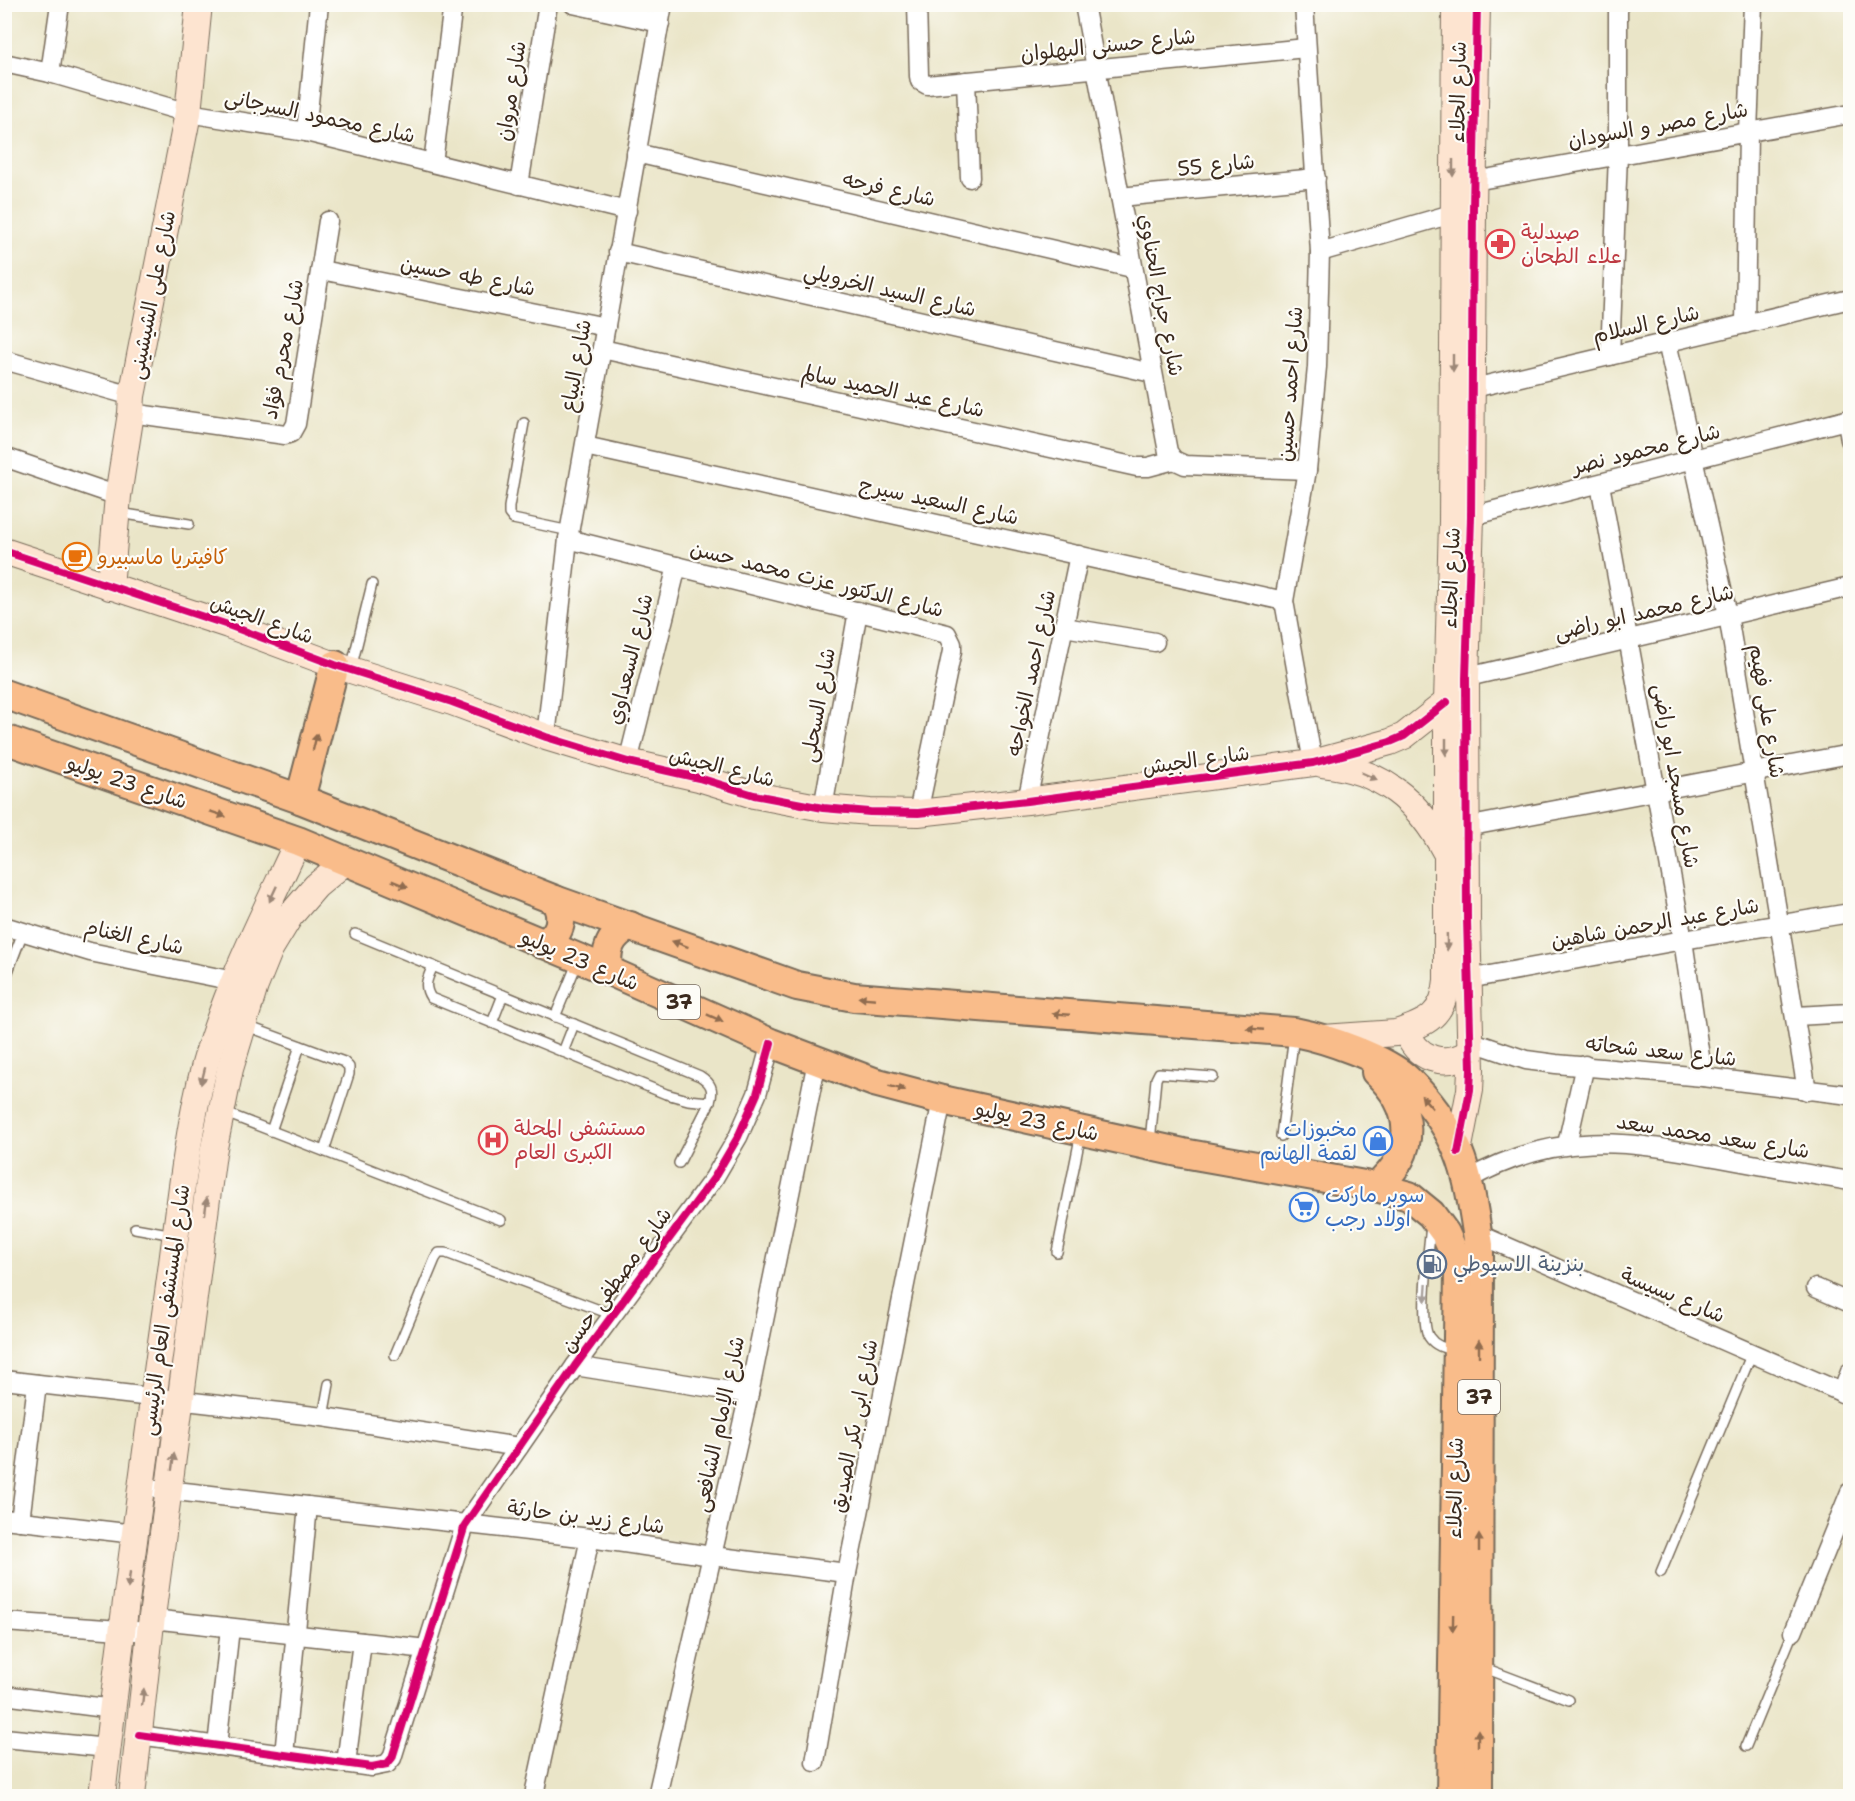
<svg xmlns="http://www.w3.org/2000/svg" width="1855" height="1801" viewBox="0 0 1855 1801" font-family="'Shantell Sans','Playpen Sans Arabic',sans-serif">
  <style>
    .lines { fill: none; stroke-linecap: round; stroke-linejoin: round }
    .lane-casing { stroke: #786b5a; stroke-width: 12 }
    .street-casing { stroke: #786b5a; stroke-width: 21 }
    .secondary-casing { stroke: #786b5a; stroke-width: 28 }
    .primary-casing { stroke: #786b5a; stroke-width: 32 }
    .lane { stroke: #fff; stroke-width: 9 }
    .street { stroke: #fff; stroke-width: 18 }
    .secondary { stroke: #fde4d0; stroke-width: 26 }
    .primary { stroke: #f9bc8a; stroke-width: 28 }
    .cycleway-casing { stroke: #fdfcf7; stroke-width: 11 }
    .cycleway { stroke: #d6006c; stroke-width: 8 }
    .oneway { fill: #9c8777 }
    .oneway2 { fill: #906c4f }
    .oneway3 { fill: #a79f9a }
    .labels { text-anchor: middle; dominant-baseline: central; stroke-width: 4.5; stroke-linejoin: round; paint-order: stroke }
    .shield { fill: #fdfcf7; stroke: #75695f; stroke-width: 1.5 }
    .shield-label { font-size: 20px; font-weight: bold; fill: #3b2a1e }
    .street-label { font-size: 21px; fill: #3b2a1e; stroke: #fdfcf7 }
    .health-label { font-size: 21px; fill: #be3a42; stroke: #fdfcf7; text-anchor: start }
    .food-label { font-size: 21px; fill: #c56008; stroke: #fdfcf7; text-anchor: start }
    .shop-label { font-size: 21px; fill: #366cbe; stroke: #fdfcf7; text-anchor: end }
    .service-label { font-size: 21px; fill: #4e5e75; stroke: #fdfcf7; text-anchor: start }
  </style>
  <rect width="100%" height="100%" fill="#fdfcf7"/>
  <filter id="ink" filterUnits="userSpaceOnUse"><feTurbulence type="fractalNoise" baseFrequency=".0167" numOctaves="2"/><feDisplacementMap in="SourceGraphic" scale="12" xChannelSelector="R" yChannelSelector="G"/><feConvolveMatrix kernelMatrix="1 2 1 2 8 2 1 2 1" color-interpolation-filters="sRGB"/></filter>
  <filter id="wash" filterUnits="userSpaceOnUse"><feTurbulence type="fractalNoise" baseFrequency=".008" numOctaves="4" result="noise"/><feDisplacementMap in="SourceGraphic" scale="24" xChannelSelector="R" yChannelSelector="G"/><feGaussianBlur stdDeviation="1.35" result="paint"/><feColorMatrix in="noise" values="0 0 0 0 0 0 0 0 0 0 0 0 0 0 0 0 0 1.4 0 .05"/><feComposite in="paint" operator="in"/></filter>
  <g filter="url(#wash)">
    <rect width="100%" height="100%" fill="#eae5c8"/>
  </g>
  <g filter="url(#ink)">
    <g class="lines">
      <g class="lane-casing">
        <g id="lane">
          <polyline points="524,423 509,507 509,514 513,519 570,531"/>
          <polyline points="119,513 189,524"/>
          <polyline points="351,669 372,584"/>
          <path d="M355,934L700,1076C711,1083 714,1089 710,1102L679,1163"/>
          <path d="M433,966C427,979 423,986 431,998L666,1094L688,1100L710,1102"/>
          <polyline points="4,982 23,932"/>
          <polyline points="555,1017 578,961"/>
          <polyline points="492,1023 503,995"/>
          <polyline points="244,1025 344,1062 349,1067 349,1074 324,1151"/>
          <polyline points="563,1052 574,1024"/>
          <polyline points="223,1112 501,1220"/>
          <polyline points="271,1131 300,1046"/>
          <polyline points="1281,1136 1294,1035"/>
          <polyline points="1150,1142 1156,1079 1159,1073 1213,1077"/>
          <path d="M1431,1225C1429,1246 1419,1323 1429,1337C1435,1346 1444,1348 1453,1350"/>
          <polyline points="135,1228 174,1235"/>
          <polyline points="1057,1252 1081,1133"/>
          <polyline points="395,1355 435,1259 439,1253 446,1253 613,1315"/>
          <polyline points="323,1417 329,1384"/>
          <polyline points="1661,1572 1752,1353"/>
          <polyline points="1482,1667 1569,1700"/>
          <polyline points="1746,1746 1793,1632"/>
        </g>
      </g>
      <g class="street-casing">
        <g id="street">
          <polyline points="573,4 660,23"/>
          <polyline points="917,4 919,76 920,81 927,85 1306,48"/>
          <polyline points="1084,4 1168,452 1174,460 1185,465 1307,470"/>
          <polyline points="1304,4 1320,252 1317,367 1307,470 1284,601 1313,763"/>
          <polyline points="4,63 50,73 188,113 306,132 627,211"/>
          <polyline points="50,73 60,4"/>
          <polyline points="966,81 970,178"/>
          <polyline points="306,132 319,4"/>
          <polyline points="636,153 1132,268"/>
          <polyline points="433,163 453,4"/>
          <polyline points="1474,181 1850,114"/>
          <polyline points="519,185 548,4"/>
          <polyline points="1120,197 1316,178"/>
          <polyline points="618,252 1152,373"/>
          <polyline points="1320,252 1462,211"/>
          <polyline points="321,270 606,327"/>
          <polyline points="1745,324 1748,132 1753,4"/>
          <polyline points="1667,342 1728,615 1807,1091"/>
          <polyline points="602,349 1137,467 1148,467 1174,460"/>
          <polyline points="1610,356 1618,155 1618,4"/>
          <polyline points="4,360 132,396"/>
          <polyline points="1461,391 1850,299"/>
          <polyline points="131,413 285,435 291,433 296,424 328,221"/>
          <polyline points="1847,420 1850,440"/>
          <polyline points="585,446 1284,601"/>
          <polyline points="4,457 118,496"/>
          <polyline points="1600,484 1683,940 1703,1077"/>
          <polyline points="1460,519 1850,419"/>
          <polyline points="568,539 947,634 952,644 952,651 918,813"/>
          <polyline points="1064,627 1155,642"/>
          <polyline points="1455,680 1850,587"/>
          <polyline points="546,737 568,539 663,4"/>
          <polyline points="628,762 677,566"/>
          <polyline points="1027,801 1079,555"/>
          <polyline points="823,808 858,611"/>
          <polyline points="1466,827 1850,754"/>
          <polyline points="4,926 90,952 244,983"/>
          <polyline points="1468,979 1683,940 1850,913"/>
          <polyline points="1796,1016 1850,1013"/>
          <polyline points="1470,1041 1526,1060 1556,1064 1703,1077 1850,1095"/>
          <polyline points="1567,1144 1585,1065"/>
          <path d="M1467,1180C1556,1130 1624,1140 1720,1158C1763,1166 1807,1174 1850,1181"/>
          <polyline points="1478,1234 1850,1396"/>
          <polyline points="1816,1288 1850,1303"/>
          <polyline points="575,1366 749,1394"/>
          <polyline points="4,1380 323,1417 519,1447"/>
          <polyline points="1842,1393 1850,1372"/>
          <polyline points="158,1489 590,1538 712,1556 847,1573"/>
          <polyline points="4,1519 135,1534"/>
          <polyline points="20,1521 37,1384"/>
          <polyline points="152,1619 427,1649"/>
          <polyline points="4,1622 150,1632"/>
          <polyline points="1793,1632 1850,1492"/>
          <polyline points="4,1695 113,1709"/>
          <polyline points="139,1735 372,1767 387,1764 392,1758 465,1525 575,1366 714,1178 738,1137 757,1094 771,1043"/>
          <polyline points="4,1738 108,1748"/>
          <polyline points="217,1746 230,1628"/>
          <polyline points="284,1755 308,1506"/>
          <polyline points="815,1762 847,1573 942,1100"/>
          <polyline points="346,1763 362,1642"/>
          <polyline points="535,1790 590,1538"/>
          <polyline points="657,1796 749,1394 817,1061"/>
        </g>
      </g>
      <g class="secondary-casing">
        <g id="secondary">
          <polyline points="4,551 228,625 335,665 452,702 546,737 628,762 699,778 754,795 823,808 870,812 918,813 1027,801 1313,763 1390,742 1404,736 1447,702"/>
          <polyline points="110,587 118,496 131,413 132,396 188,113 199,4"/>
          <path d="M1322,764C1381,770 1418,800 1445,851"/>
          <path d="M1406,1030C1416,1059 1444,1069 1470,1052"/>
          <path d="M1323,1038L1396,1033C1428,1023 1444,1015 1447,980V702L1452,521L1455,4"/>
          <polyline points="1458,1152 1470,1090 1471,1070 1467,919 1466,678 1471,517 1473,208 1477,4"/>
          <path d="M102,1796C121,1633 143,1470 166,1307C178,1226 184,1144 205,1064C227,986 264,914 298,841"/>
          <polyline points="132,1796 150,1632 213,1153 230,1069 255,986 270,949 290,916 316,886 346,861"/>
        </g>
      </g>
      <g class="primary-casing">
        <g id="primary">
          <path d="M4,694L300,799L555,900L797,986L854,997L1294,1032C1325,1038 1385,1058 1408,1080C1428,1099 1447,1125 1458,1151C1470,1180 1474,1214 1479,1245L1478,1796"/>
          <polyline points="4,739 298,841 609,971 771,1043 874,1082 942,1100 1183,1153 1376,1187 1409,1196 1431,1214 1445,1233 1454,1253 1459,1271 1451,1796"/>
          <polyline points="300,799 335,665"/>
          <path d="M542,944C561,935 565,918 555,900"/>
          <path d="M609,971C604,951 610,935 630,926"/>
          <path d="M1376,1072C1415,1108 1418,1152 1376,1187"/>
        </g>
      </g>
      <use href="#lane" class="lane"/>
      <use href="#street" class="street"/>
      <use href="#secondary" class="secondary"/>
      <use href="#primary" class="primary"/>
      <g class="cycleway-casing">
        <g id="cycleway">
          <polyline points="4,551 228,625 335,665 452,702 546,737 628,762 699,778 754,795 823,808 870,812 918,813 1027,801 1313,763 1390,742 1404,736 1447,702"/>
          <polyline points="1458,1152 1470,1090 1471,1070 1467,919 1466,678 1471,517 1473,208 1477,4"/>
          <polyline points="139,1735 372,1767 387,1764 392,1758 465,1525 575,1366 714,1178 738,1137 757,1094 771,1043"/>
        </g>
      </g>
      <use href="#cycleway" class="cycleway"/>
    </g>
    <defs><path id="oneway-solid" d="M-6-.8H1V-3.2L6.5 0L1 3.2V.8H-6Z" transform="scale(1.5)"/></defs>
    <g class="oneway">
      <use href="#oneway-solid" transform="translate(1453 168) rotate(90)"/>
      <use href="#oneway-solid" transform="translate(1453 363) rotate(90)"/>
      <use href="#oneway-solid" transform="translate(1446 747) rotate(90)"/>
      <use href="#oneway-solid" transform="translate(1369 776) rotate(24)"/>
      <use href="#oneway-solid" transform="translate(273 894) rotate(115)"/>
      <use href="#oneway-solid" transform="translate(1447 942) rotate(89)"/>
      <use href="#oneway-solid" transform="translate(203 1076) rotate(104)"/>
      <use href="#oneway-solid" transform="translate(206 1206) rotate(-83)"/>
      <use href="#oneway-solid" transform="translate(173 1462) rotate(-82)"/>
      <use href="#oneway-solid" transform="translate(129 1580) rotate(97)"/>
      <use href="#oneway-solid" transform="translate(143 1697) rotate(-84)"/>
    </g>
    <g class="oneway2">
      <use href="#oneway-solid" transform="translate(315 742) rotate(-76)"/>
      <use href="#oneway-solid" transform="translate(218 814) rotate(19)"/>
      <use href="#oneway-solid" transform="translate(400 884) rotate(23)"/>
      <use href="#oneway-solid" transform="translate(680 944) rotate(-160)"/>
      <use href="#oneway-solid" transform="translate(867 998) rotate(-175)"/>
      <use href="#oneway-solid" transform="translate(1061 1014) rotate(-175)"/>
      <use href="#oneway-solid" transform="translate(715 1018) rotate(24)"/>
      <use href="#oneway-solid" transform="translate(1255 1029) rotate(-175)"/>
      <use href="#oneway-solid" transform="translate(897 1088) rotate(15)"/>
      <use href="#oneway-solid" transform="translate(1427 1102) rotate(-131)"/>
      <use href="#oneway-solid" transform="translate(1479 1348) rotate(-90)"/>
      <use href="#oneway-solid" transform="translate(1479 1543) rotate(-90)"/>
      <use href="#oneway-solid" transform="translate(1453 1623) rotate(91)"/>
      <use href="#oneway-solid" transform="translate(1478 1738) rotate(-90)"/>
    </g>
    <use class="oneway3" href="#oneway-solid" transform="translate(1426 1293) rotate(94)"/>
  </g>
  <defs>
    <g id="pharmacy-ring" transform="scale(1.5)"><circle r="9.5" fill="#fdfcf7" stroke="#e0444e" stroke-width="1.5"/><path d="M-2-6h4v4h4v4h-4v4h-4v-4h-4v-4h4Z" fill="#e0444e"/></g>
    <g id="cafe-ring" transform="scale(1.5)"><circle r="9.5" fill="#fdfcf7" stroke="#e8710a" stroke-width="1.5"/><path d="M-5.5-4.5H6V0H3Q3 3.5 0 3.5H-2.5Q-5.5 3.5-5.5 0ZM3-3.2v2h1.7v-2ZM-6 4.5H4V6H-6Z" fill="#e8710a"/></g>
    <g id="hospital-ring" transform="scale(1.5)"><circle r="9.5" fill="#fdfcf7" stroke="#e0444e" stroke-width="1.5"/><path d="M-5-5h3v3.5h4V-5h3V5h-3V1.5h-4V5h-3Z" fill="#e0444e"/></g>
    <g id="shop-ring" transform="scale(1.5)"><circle r="9.5" fill="#fdfcf7" stroke="#3f7fe0" stroke-width="1.5"/><path d="M-5-2.5h2.3a2.7 3.5 0 0 1 5.4 0H5L5.5 6h-11ZM-1.5-2.5h3a1.5 2.3 0 0 0-3 0Z" fill="#3f7fe0"/></g>
    <g id="supermarket-ring" transform="scale(1.5)"><circle r="9.5" fill="#fdfcf7" stroke="#3f7fe0" stroke-width="1.5"/><path d="M-6-5.5h2.5l.6 2H6L4.5 2H-2.5L-4.4-4H-6ZM-1.5 3.2a1.3 1.3 0 1 0 .1 0ZM3 3.2a1.3 1.3 0 1 0 .1 0Z" fill="#3f7fe0"/></g>
    <g id="fuel-ring" transform="scale(1.5)"><circle r="9.5" fill="#fdfcf7" stroke="#5c6f8a" stroke-width="1.5"/><path d="M-5.5-6h7V0h2V4h1.3V-2.5L3-4.5l.8-.8L6-3V5H2.5V1h-1V6h-7ZM-4.2-4.7v3.2H.2V-4.7Z" fill="#5c6f8a"/></g>
  </defs>
  <g fill-rule="evenodd">
    <use href="#pharmacy-ring" x="1500" y="244"/>
    <use href="#cafe-ring" x="77" y="557"/>
    <use href="#hospital-ring" x="493" y="1140"/>
    <use href="#shop-ring" x="1378" y="1141"/>
    <use href="#supermarket-ring" x="1304" y="1207"/>
    <use href="#fuel-ring" x="1432" y="1264"/>
  </g>
  <g class="labels">
    <g class="shield">
      <rect x="658" y="985" width="42" height="34" rx="4.5"/>
      <rect x="1458" y="1380" width="42" height="34" rx="4.5"/>
    </g>
    <g class="shield-label">
      <text x="679" y="1002">37</text>
      <text x="1479" y="1397">37</text>
    </g>
    <g class="street-label">
      <text transform="translate(1108 45) rotate(-6)">شارع حسنى البهلوان</text>
      <text transform="translate(511 91) rotate(-81)">شارع مروان</text>
      <text transform="translate(1458 92) rotate(-89)">شارع الجلاء</text>
      <text transform="translate(320 116) rotate(12)">شارع محمود السرجانى</text>
      <text transform="translate(1658 125) rotate(-10)">شارع مصر و السودان</text>
      <text transform="translate(1216 165) rotate(-6)">شارع 55</text>
      <text transform="translate(889 189) rotate(13)">شارع فرحه</text>
      <text transform="translate(468 276) rotate(11)">شارع طه حسين</text>
      <text transform="translate(890 290) rotate(13)">شارع السيد الخرويلي</text>
      <text transform="translate(152 295) rotate(-79)">شارع على الشيشينى</text>
      <text transform="translate(1161 295) rotate(79)">شارع جراج الحناوي</text>
      <text transform="translate(1646 324) rotate(-13)">شارع السلام</text>
      <text transform="translate(283 349) rotate(-79)">شارع محرم فؤاد</text>
      <text transform="translate(576 366) rotate(-80)">شارع البياع</text>
      <text transform="translate(1290 384) rotate(-86)">شارع احمد حسين</text>
      <text transform="translate(893 391) rotate(12)">شارع عبد الحميد سالم</text>
      <text transform="translate(1646 449) rotate(-14)">شارع محمود نصر</text>
      <text transform="translate(939 501) rotate(12)">شارع السعيد سيرج</text>
      <text transform="translate(1451 578) rotate(-88)">شارع الجلاء</text>
      <text transform="translate(817 579) rotate(14)">شارع الدكتور عزت محمد حسن</text>
      <text transform="translate(1644 612) rotate(-13)">شارع محمد ابو راضى</text>
      <text transform="translate(262 619) rotate(20)">شارع الجيش</text>
      <text transform="translate(630 659) rotate(-76)">شارع السعداوي</text>
      <text transform="translate(1031 673) rotate(-78)">شارع احمد الخواجه</text>
      <text transform="translate(818 705) rotate(-80)">شارع السحلى</text>
      <text transform="translate(1767 711) rotate(81)">شارع على فهيم</text>
      <text transform="translate(1196 760) rotate(-8)">شارع الجيش</text>
      <text transform="translate(722 767) rotate(14)">شارع الجيش</text>
      <text transform="translate(1676 776) rotate(80)">شارع مسجد ابو راضى</text>
      <text transform="translate(127 782) rotate(19)">شارع 23 يوليو</text>
      <text transform="translate(1655 923) rotate(-10)">شارع عبد الرحمن شاهين</text>
      <text transform="translate(134 937) rotate(12)">شارع الغنام</text>
      <text transform="translate(580 960) rotate(23)">شارع 23 يوليو</text>
      <text transform="translate(1661 1051) rotate(6)">شارع سعد شحاته</text>
      <text transform="translate(1037 1121) rotate(12)">شارع 23 يوليو</text>
      <text transform="translate(1713 1136) rotate(9)">شارع سعد محمد سعد</text>
      <text transform="translate(616 1280) rotate(-54)">شارع مصطفى حسن</text>
      <text transform="translate(1673 1295) rotate(23)">شارع بسيسة</text>
      <text transform="translate(165 1310) rotate(-82)">شارع المستشفى العام الرئيسى</text>
      <text transform="translate(719 1424) rotate(-78)">شارع الإمام الشافعى</text>
      <text transform="translate(854 1426) rotate(-79)">شارع ابى بكر الصديق</text>
      <text transform="translate(1455 1488) rotate(-89)">شارع الجلاء</text>
      <text transform="translate(586 1517) rotate(7)">شارع زيد بن حارثة</text>
    </g>
    <g class="health-label">
      <text x="1521" y="232">صيدلية<tspan x="1521" dy="24">علاء الطحان</tspan></text>
      <text x="514" y="1128">مستشفى المحلة<tspan x="514" dy="24">الكبرى العام</tspan></text>
    </g>
    <g class="food-label">
      <text x="98" y="557">كافيتريا ماسبيرو</text>
    </g>
    <g class="shop-label">
      <text x="1357" y="1129">مخبوزات<tspan x="1357" dy="24">لقمة الهانم</tspan></text>
      <text x="1325" y="1195" text-anchor="start">سوبر ماركت<tspan x="1325" dy="24">اولاد رجب</tspan></text>
    </g>
    <g class="service-label">
      <text x="1453" y="1264">بنزينة الاسيوطي</text>
    </g>
  </g>
  <rect width="1855" height="1801" fill="none" stroke="#fdfcf7" stroke-width="24"/>
</svg>
